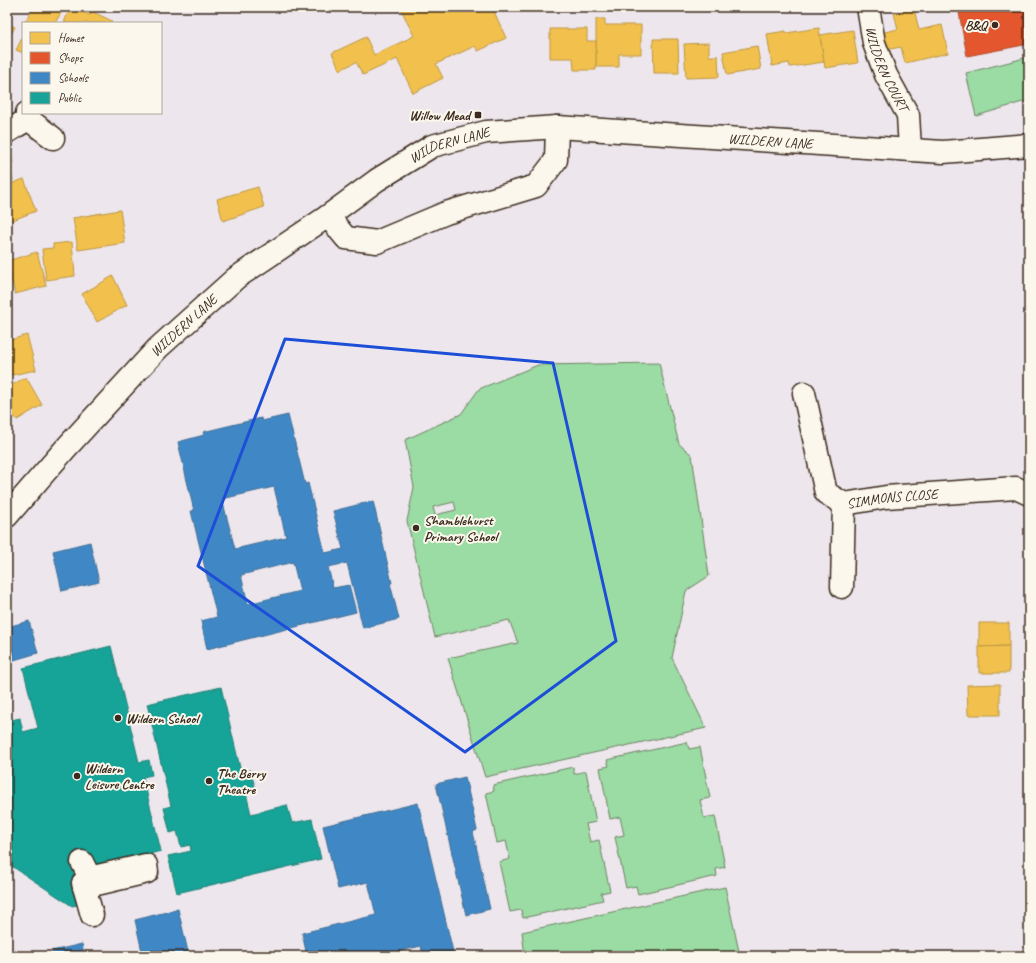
<svg xmlns="http://www.w3.org/2000/svg" width="1036" height="963" viewBox="0 0 1036 963" font-family="Caveat,sans-serif">
  <style>
    .green { fill: #9bdba4; stroke: #6b8261; fill-rule: evenodd }
    .homes { fill: #f2c14e; stroke: #bb9440 }
    .shops { fill: #e4572e; stroke: #b14a29 }
    .schools { fill: #3f88c5; stroke: #3e6c93; fill-rule: evenodd }
    .public { fill: #17a398; stroke: #227f73 }
    .lines { fill: none; stroke-linecap: round; stroke-linejoin: round }
    .minor-casing { stroke: #3b2a1e; stroke-width: 25 }
    .minor { stroke: #fbf7ec; stroke-width: 22 }
    .marked { fill: none; stroke: #1d4ed8; stroke-width: 3; stroke-linejoin: round }
    .poi-dot { fill: #3b2a1e; stroke: #fbf7ec; stroke-width: 1.5 }
    .labels { text-anchor: middle; dominant-baseline: central; stroke-width: 4; stroke-linejoin: round; paint-order: stroke }
    .poi-label { font-size: 14px; font-weight: bold; fill: #3b2a1e; stroke: #fbf7ec; text-anchor: start }
    .street-label { font-size: 14px; fill: #3b2a1e; stroke: #fbf7ec }
  </style>
  <rect width="100%" height="100%" fill="#ede6ed"/>
  <filter id="ink" filterUnits="userSpaceOnUse"><feTurbulence type="fractalNoise" baseFrequency=".025" numOctaves="2"/><feDisplacementMap in="SourceGraphic" scale="8" xChannelSelector="R" yChannelSelector="G"/><feConvolveMatrix kernelMatrix="1 2 1 2 8 2 1 2 1" color-interpolation-filters="sRGB"/></filter>
  <g filter="url(#ink)">
    <g class="green">
      <polygon points="1029,57 1029,100 976,116 966,73"/>
      <path d="M659,363L679,444L692,455L709,576L686,591L672,658L706,728L485,777L448,658L518,643L509,620L435,637L407,521L414,487L405,440L461,414L479,389L538,365ZM454,502L456,510L435,515L433,507Z"/>
      <polygon points="687,742 689,749 700,747 710,798 700,800 704,818 715,816 725,867 716,869 717,876 638,894 636,886 626,888 615,837 624,835 620,817 610,819 600,768 609,766 607,760"/>
      <polygon points="573,767 574,774 586,771 596,822 586,824 590,842 599,840 610,891 601,893 603,900 523,918 521,910 510,912 499,862 510,859 506,841 497,843 486,793 494,791 493,785"/>
      <polygon points="725,887 740,956 525,956 522,932"/>
    </g>
    <g class="homes">
      <polygon points="34,7 63,7 64,8 55,23 24,23"/>
      <polygon points="70,7 90,15 91,11 112,21 110,23 64,23"/>
      <polygon points="400,7 449,7 450,9 455,7 492,7 506,38 478,51 475,46 436,64 443,78 413,93 397,59 363,75 356,62 340,70 332,53 366,37 374,55 414,36"/>
      <polygon points="914,9 919,30 942,25 948,53 905,63 901,47 885,50 881,33 898,29 894,13"/>
      <polygon points="596,19 605,19 605,25 641,25 641,54 619,54 619,67 596,67"/>
      <polygon points="7,23 15,27 7,41"/>
      <polygon points="819,28 824,62 790,67 789,63 772,66 767,34 786,31 786,33"/>
      <polygon points="550,29 587,29 587,41 596,41 596,70 574,70 573,58 550,58"/>
      <polygon points="853,30 858,63 825,68 820,35"/>
      <polygon points="23,36 23,53 16,50"/>
      <polygon points="653,39 678,39 679,73 654,73"/>
      <polygon points="709,43 709,56 718,56 719,77 686,78 684,44"/>
      <polygon points="757,46 761,69 727,75 723,52"/>
      <polygon points="7,147 13,162 8,164 13,180 7,182"/>
      <polygon points="24,179 36,211 8,222 7,185"/>
      <polygon points="258,187 264,207 223,221 217,199"/>
      <polygon points="120,210 125,243 78,250 73,218"/>
      <polygon points="72,242 75,276 46,280 42,249 53,248 53,244"/>
      <polygon points="37,252 46,286 15,294 7,261"/>
      <polygon points="113,276 127,305 97,322 82,294"/>
      <polygon points="27,335 36,370 7,376 7,341"/>
      <polygon points="26,377 42,405 17,420 7,407 7,388"/>
      <rect x="1026" y="565" width="3" height="29"/>
      <rect x="1026" y="594" width="3" height="30"/>
      <polygon points="979,623 1009,623 1009,646 979,647"/>
      <polygon points="1009,646 1009,673 979,673 979,647"/>
      <polygon points="1000,684 1000,715 968,715 967,685"/>
      <polygon points="814,952 815,956 792,956"/>
    </g>
    <polygon class="shops" points="958,7 1029,7 1029,44 967,56"/>
    <g class="schools">
      <path d="M288,415L305,484L308,483L325,553L343,549L333,511L373,501L392,583H390L399,619L363,628L347,563L328,567L333,588L349,585L356,612L207,649L201,621L217,617L191,511H194L178,442L204,435L203,432L261,418L262,421ZM274,487L286,537L235,549L222,499ZM293,562L300,591L248,604L241,575Z"/>
      <polygon points="90,542 99,582 62,591 53,551"/>
      <polygon points="29,621 38,653 7,662 7,627"/>
      <polygon points="465,777 477,830 473,832 490,909 466,915 436,784"/>
      <polygon points="418,803 454,956 423,956 421,946 380,956 307,956 302,933 376,915 368,882 338,889 323,826"/>
      <polygon points="178,909 189,956 143,956 135,920"/>
      <polygon points="82,944 84,956 51,956 53,956 52,951"/>
    </g>
    <g class="public">
      <polygon points="111,646 139,762 149,760 152,775 143,777 161,851 146,855 92,873 72,864 81,899 77,905 72,906 7,863 7,721 20,718 23,732 38,728 23,668"/>
      <polygon points="221,687 241,772 250,770 256,790 246,793 251,814 287,805 292,823 312,819 321,859 177,893 168,856 191,851 190,845 181,847 177,831 170,833 164,808 171,806 147,704"/>
    </g>
    <g class="lines">
      <g class="minor-casing">
        <g id="minor">
          <path id="s1" d="M868,7L874,43L886,75L908,115L910,149"/>
          <polyline points="28,119 53,138"/>
          <polyline points="7,132 28,119 27,113"/>
          <polyline points="328,216 346,238 377,242 446,213 536,186 556,160 557,127"/>
          <path id="s2" d="M804,393L826,493L844,504L886,497L1016,488L1029,494"/>
          <path id="s3" d="M7,516L66,448L158,348L236,278L328,216L377,180L432,146L486,132L557,127L943,152L1029,145"/>
          <polyline points="842,587 844,504"/>
          <polyline points="82,862 87,872 89,878 146,865 147,872 84,887"/>
          <polyline points="83,883 92,915"/>
        </g>
      </g>
      <use href="#minor" class="minor"/>
    </g>
  </g>
  <path class="marked" d="M285,339L553,363L616,641L465,752L198,566Z"/>
  <g class="poi-dot">
    <circle cx="995" cy="25" r="4"/>
    <rect x="474" y="111" width="8" height="8" rx="2"/>
    <circle cx="416" cy="528" r="4"/>
    <circle cx="118" cy="718" r="4"/>
    <circle cx="77" cy="776" r="4"/>
    <circle cx="209" cy="781" r="4"/>
  </g>
  <g class="labels">
    <g class="poi-label">
      <text x="987" y="25" text-anchor="end">B&amp;Q</text>
      <text x="470" y="115" text-anchor="end">Willow Mead</text>
      <text x="424" y="520">Shamblehurst<tspan x="424" dy="16">Primary School</tspan></text>
      <text x="126" y="718">Wildern School</text>
      <text x="85" y="768">Wildern<tspan x="85" dy="16">Leisure Centre</tspan></text>
      <text x="217" y="773">The Berry<tspan x="217" dy="16">Theatre</tspan></text>
    </g>
    <g class="street-label">
      <text stroke="none"><textPath href="#s1" startOffset="65">WILDERN COURT</textPath></text>
      <text stroke="none"><textPath href="#s3" startOffset="908">WILDERN LANE</textPath></text>
      <text stroke="none"><textPath href="#s3" startOffset="584">WILDERN LANE</textPath></text>
      <text stroke="none"><textPath href="#s3" startOffset="260">WILDERN LANE</textPath></text>
      <text stroke="none"><textPath href="#s2" startOffset="172">SIMMONS CLOSE</textPath></text>
    </g>
  </g>
  <rect width="1036" height="963" fill="none" stroke="#fbf7ec" stroke-width="24"/>
  <rect x="12" y="12" width="1012" height="939" fill="none" stroke="#3b2a1e" stroke-width="1.5" filter="url(#ink)"/>
  <rect x="22" y="22" width="140" height="92" fill="#fbf7ec" stroke="#aea59a"/>
  <rect x="30" y="32" width="20" height="12" fill="#f2c14e" stroke="#aea59a"/>
  <text x="58" y="42" font-size="12" fill="#3b2a1e">Homes</text>
  <rect x="30" y="52" width="20" height="12" fill="#e4572e" stroke="#aea59a"/>
  <text x="58" y="62" font-size="12" fill="#3b2a1e">Shops</text>
  <rect x="30" y="72" width="20" height="12" fill="#3f88c5" stroke="#aea59a"/>
  <text x="58" y="82" font-size="12" fill="#3b2a1e">Schools</text>
  <rect x="30" y="92" width="20" height="12" fill="#17a398" stroke="#aea59a"/>
  <text x="58" y="102" font-size="12" fill="#3b2a1e">Public</text>
</svg>
